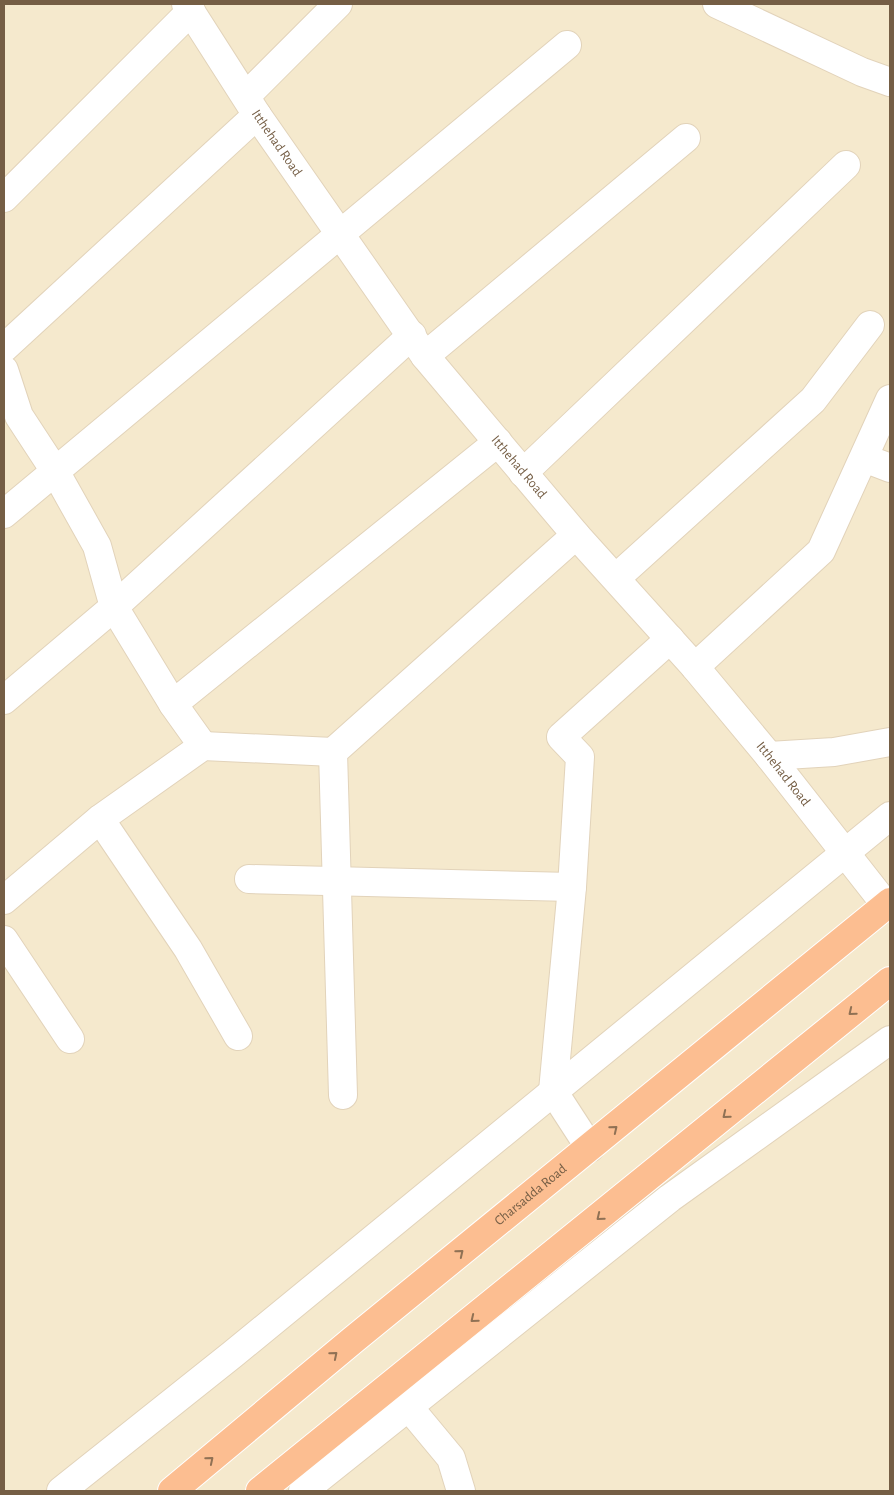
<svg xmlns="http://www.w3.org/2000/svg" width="894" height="1495" viewBox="0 0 894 1495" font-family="'Alegreya Sans',sans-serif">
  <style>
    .residential { fill: #f5e9cd }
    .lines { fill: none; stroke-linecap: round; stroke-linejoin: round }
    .minor-casing { stroke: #e2d3ba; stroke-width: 30 }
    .highway-casing { stroke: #fff; stroke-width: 30 }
    .minor { stroke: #fff; stroke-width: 28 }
    .highway { stroke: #fcbe91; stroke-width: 28 }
    .oneway { stroke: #907154 }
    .labels { text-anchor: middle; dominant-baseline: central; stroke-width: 4.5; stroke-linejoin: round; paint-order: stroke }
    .street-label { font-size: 14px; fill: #755e45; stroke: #fff9e6 }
  </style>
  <rect width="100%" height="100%" fill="#fdf6df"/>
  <rect class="residential" x="4" y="4" width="886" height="1487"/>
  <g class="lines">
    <g class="minor-casing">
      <g id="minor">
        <path id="s1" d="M186,4L257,115L425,356L576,535L695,667L769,756L886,905"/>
        <polyline points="717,4 862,72 890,82"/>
        <polyline points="246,96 338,4"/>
        <polyline points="4,198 191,11"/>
        <polyline points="4,348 257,115"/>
        <polyline points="425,356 686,138"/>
        <polyline points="4,370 19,416 55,471 97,546 114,607 173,704 203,746"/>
        <polyline points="864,458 890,468"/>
        <polyline points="523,473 846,165"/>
        <polyline points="4,514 567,45"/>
        <polyline points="616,578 813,400 870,325"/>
        <polyline points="695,667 821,551 890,399"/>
        <polyline points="4,700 114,607 412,335"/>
        <polyline points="173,704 498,442"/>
        <polyline points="769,756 834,752 890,742"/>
        <polyline points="100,819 188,949 238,1036"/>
        <polyline points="249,879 572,887"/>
        <polyline points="4,900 100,819 203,746 333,752"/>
        <polyline points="4,940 70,1039"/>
        <polyline points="343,1095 333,752 576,535"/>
        <polyline points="590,1148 553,1091 572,887 580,757 561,737 670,639"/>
        <polyline points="397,1393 451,1458 461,1491"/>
        <polyline points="61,1491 233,1354 890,816"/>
        <polyline points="303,1491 670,1198 890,1040"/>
      </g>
    </g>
    <g class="highway-casing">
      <g id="highway">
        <path id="s2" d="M172,1491L353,1340L890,902"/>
        <polyline points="260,1491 890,981"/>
      </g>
    </g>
    <use href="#minor" class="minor"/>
    <use href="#highway" class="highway"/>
  </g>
  <defs><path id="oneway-chevron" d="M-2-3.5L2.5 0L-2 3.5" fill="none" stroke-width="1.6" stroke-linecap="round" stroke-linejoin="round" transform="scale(1.25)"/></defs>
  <g class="oneway">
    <use href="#oneway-chevron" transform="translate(852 1012) rotate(141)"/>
    <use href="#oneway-chevron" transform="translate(726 1115) rotate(141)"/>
    <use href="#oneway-chevron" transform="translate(614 1129) rotate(-39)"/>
    <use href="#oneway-chevron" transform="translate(600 1217) rotate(141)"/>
    <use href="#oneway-chevron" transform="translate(460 1253) rotate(-39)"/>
    <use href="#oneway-chevron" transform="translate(474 1319) rotate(141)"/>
    <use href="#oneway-chevron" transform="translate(334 1355) rotate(-40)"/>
    <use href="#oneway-chevron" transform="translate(210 1460) rotate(-40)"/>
  </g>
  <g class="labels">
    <g class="street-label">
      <text stroke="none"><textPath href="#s1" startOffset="166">Itthehad Road</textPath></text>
      <text stroke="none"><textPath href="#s1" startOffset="571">Itthehad Road</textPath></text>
      <text stroke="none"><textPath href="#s1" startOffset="976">Itthehad Road</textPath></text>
      <text stroke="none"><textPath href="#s2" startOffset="465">Charsadda Road</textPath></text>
    </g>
  </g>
  <rect width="894" height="1495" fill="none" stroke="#755e45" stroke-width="10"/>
</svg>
